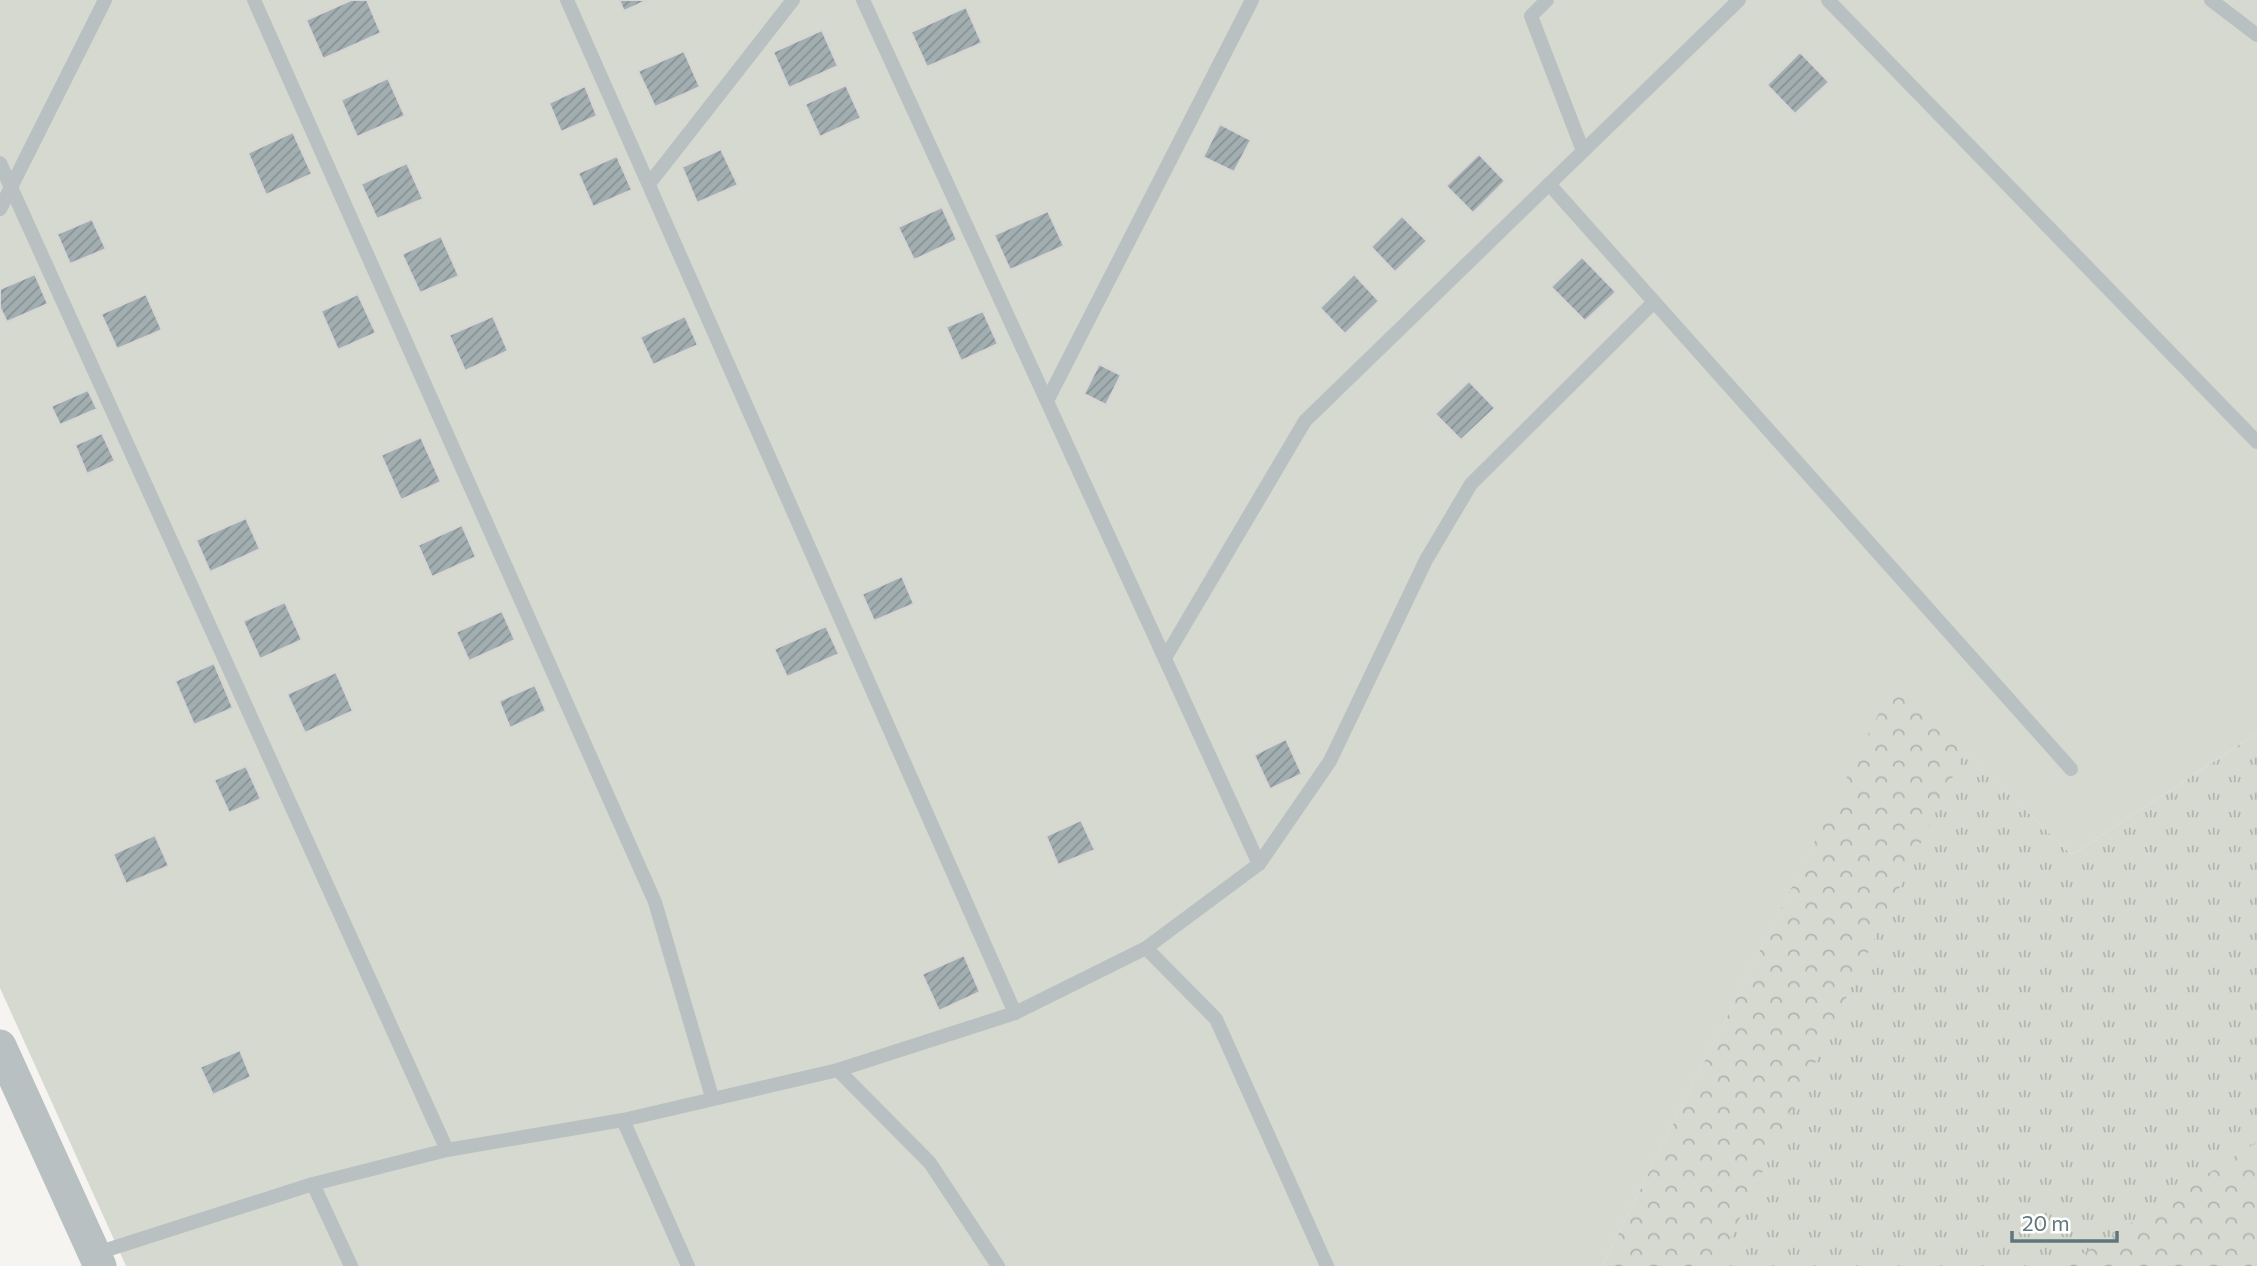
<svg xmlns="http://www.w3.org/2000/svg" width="2257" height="1266" viewBox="0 0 2257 1266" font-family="Commissioner,sans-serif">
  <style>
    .grass { fill: url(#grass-tufts) }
    .forest { fill: url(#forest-crowns) }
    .green { fill: #d5d9d0 }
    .building { fill: url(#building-hatch); stroke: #d6d5d4; stroke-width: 2 }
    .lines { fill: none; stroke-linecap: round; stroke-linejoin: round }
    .service { stroke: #b9c0c1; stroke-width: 14 }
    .tertiary { stroke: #b9c0c1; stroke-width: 33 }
  </style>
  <defs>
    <pattern id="grass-tufts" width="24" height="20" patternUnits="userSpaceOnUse" patternTransform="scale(1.75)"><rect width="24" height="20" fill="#d5d9d0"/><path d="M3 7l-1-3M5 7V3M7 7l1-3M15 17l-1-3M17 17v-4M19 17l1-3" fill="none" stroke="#b0b5ae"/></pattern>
    <pattern id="forest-crowns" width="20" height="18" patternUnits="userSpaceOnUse" patternTransform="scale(1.75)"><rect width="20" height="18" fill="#d5d9d0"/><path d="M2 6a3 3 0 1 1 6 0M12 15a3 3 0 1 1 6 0" fill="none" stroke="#b0b5ae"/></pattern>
    <pattern id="building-hatch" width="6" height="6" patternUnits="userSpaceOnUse" patternTransform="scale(1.75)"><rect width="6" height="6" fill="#a2aeb0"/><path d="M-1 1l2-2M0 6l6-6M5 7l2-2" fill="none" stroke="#879294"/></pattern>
  </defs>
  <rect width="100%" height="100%" fill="#f5f4f1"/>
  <polygon class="grass" points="1894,682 2072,855 2257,733 2257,1266 1604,1266"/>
  <g class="forest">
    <polygon points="1894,682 1965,751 1717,1266 1602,1266"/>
    <polygon points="2257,1142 2257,1266 2064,1266"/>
  </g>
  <polygon class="green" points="0,0 2257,0 2257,733 2072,855 1894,683 1602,1266 126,1266 0,988"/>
  <g class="building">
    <polygon points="351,0 367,0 381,33 323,59 306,20"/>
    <polygon points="619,0 648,0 624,11"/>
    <polygon points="966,7 982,43 927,67 911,32"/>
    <polygon points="822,30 838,66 789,88 773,52"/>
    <polygon points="684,51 700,87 655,107 638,71"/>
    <polygon points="1800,52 1829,82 1795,114 1767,85"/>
    <polygon points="388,78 405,116 357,137 341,100"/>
    <polygon points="846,85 861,118 820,137 805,104"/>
    <polygon points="585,86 597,116 561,132 549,103"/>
    <polygon points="1220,124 1251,140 1234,172 1203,157"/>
    <polygon points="293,132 312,174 266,195 248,153"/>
    <polygon points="721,149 738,185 697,203 682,167"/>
    <polygon points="1479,154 1505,181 1473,213 1446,186"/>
    <polygon points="617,156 632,190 593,207 578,173"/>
    <polygon points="407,163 423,199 377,219 361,184"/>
    <polygon points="942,207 957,240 914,260 898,227"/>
    <polygon points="1048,211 1064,246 1010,270 994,235"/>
    <polygon points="1402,216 1427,241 1395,272 1371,247"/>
    <polygon points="92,219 106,249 70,264 57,234"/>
    <polygon points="441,236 459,276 420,293 402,254"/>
    <polygon points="1582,257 1616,292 1585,321 1551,287"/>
    <polygon points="35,274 48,304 7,322 0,308 0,289"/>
    <polygon points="1354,274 1379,301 1345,334 1320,308"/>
    <polygon points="146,294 162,330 117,349 101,314"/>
    <polygon points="358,294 376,333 338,350 321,311"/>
    <polygon points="983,311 998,344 961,361 946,327"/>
    <polygon points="493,316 508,351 465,371 449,335"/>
    <polygon points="685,316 698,345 653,365 640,337"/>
    <polygon points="1099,364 1121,375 1106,405 1084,394"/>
    <polygon points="1469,381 1495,408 1461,440 1435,414"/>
    <polygon points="88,390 97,409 60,425 51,406"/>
    <polygon points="102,433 115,461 87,474 75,445"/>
    <polygon points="421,437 441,482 401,500 381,455"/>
    <polygon points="246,518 260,549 210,572 196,540"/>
    <polygon points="462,525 476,557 432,577 418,545"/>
    <polygon points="902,576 914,604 874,621 862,594"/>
    <polygon points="285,602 302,640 260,659 243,621"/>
    <polygon points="502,611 515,640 469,661 456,632"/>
    <polygon points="826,626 839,654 787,677 774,649"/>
    <polygon points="214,663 233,708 194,725 175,681"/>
    <polygon points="336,672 353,711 305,733 287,694"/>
    <polygon points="535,685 546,711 510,728 499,701"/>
    <polygon points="1286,739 1302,774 1270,789 1254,755"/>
    <polygon points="246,766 261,799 229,813 214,780"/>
    <polygon points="1081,820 1095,850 1058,865 1046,836"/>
    <polygon points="155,835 169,866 126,884 113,854"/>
    <polygon points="964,955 980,992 939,1011 922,974"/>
    <polygon points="240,1050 251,1077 213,1095 200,1067"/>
  </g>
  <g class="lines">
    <g class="service">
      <polyline points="254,0 655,902 712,1097"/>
      <polyline points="567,0 1015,1013"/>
      <polyline points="863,0 1259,864"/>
      <polyline points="1547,0 1531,16 1583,151"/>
      <polyline points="1828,0 2257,442"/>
      <polyline points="2211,0 2257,35"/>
      <polyline points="0,163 447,1150"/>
      <polyline points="649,184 793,0"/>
      <polyline points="1549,184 2071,769"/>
      <polyline points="0,209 105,0"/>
      <polyline points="1047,401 1252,0"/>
      <polyline points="1165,658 1305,421 1739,0"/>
      <polyline points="1146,948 1216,1019 1327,1266"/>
      <polyline points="838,1070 930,1163 998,1266"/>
      <polyline points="623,1120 688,1266"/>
      <polyline points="313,1184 351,1266"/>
      <polyline points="94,1254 313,1184 447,1150 623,1120 838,1070 1015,1013 1146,948 1259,864 1330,761 1426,560 1471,484 1654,302"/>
    </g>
    <polyline class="tertiary" points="0,1046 100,1266"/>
  </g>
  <path d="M2012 1231v10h105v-10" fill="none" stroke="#60767b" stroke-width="3.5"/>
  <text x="2022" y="1231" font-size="21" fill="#60767b" stroke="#ffffff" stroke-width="5" paint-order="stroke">20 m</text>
</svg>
